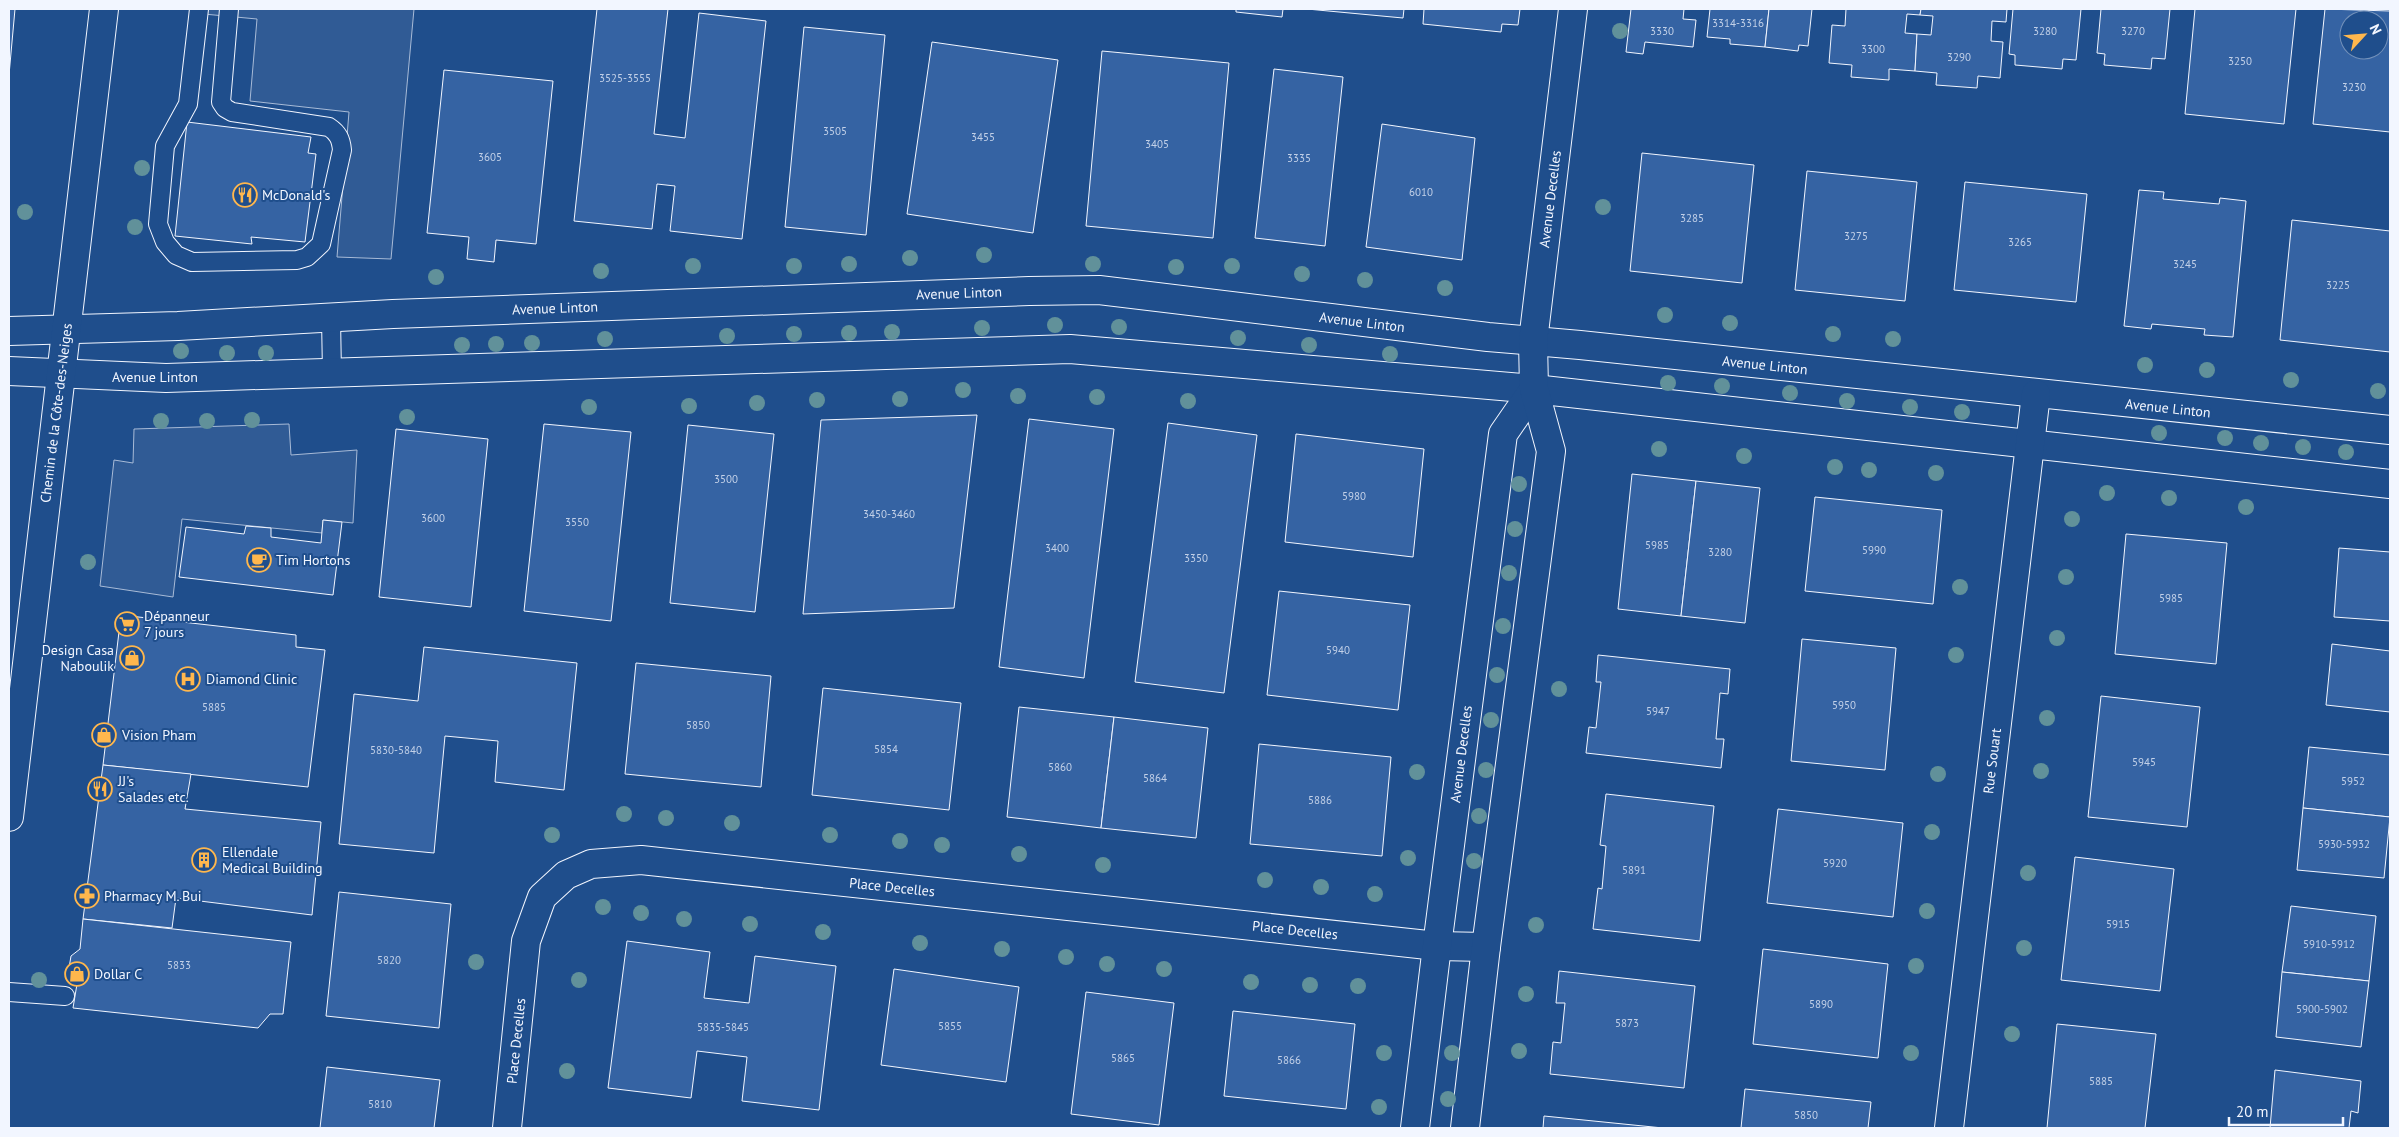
<svg xmlns="http://www.w3.org/2000/svg" width="2399" height="1137" viewBox="0 0 2399 1137" font-family="'PT Sans',sans-serif">
  <style>
    .parking { fill: #305b95; stroke: #a8bbd7 }
    .building { fill: #3563a3; stroke: #f2f6ff; fill-rule: evenodd }
    .lines { fill: none; stroke-linecap: round; stroke-linejoin: round }
    .lane-casing { stroke: #f2f6ff; stroke-width: 20 }
    .street-casing { stroke: #f2f6ff; stroke-width: 30 }
    .secondary-casing { stroke: #f2f6ff; stroke-width: 30 }
    .lane { stroke: #1f4e8c; stroke-width: 18 }
    .street { stroke: #1f4e8c; stroke-width: 28 }
    .secondary { stroke: #1f4e8c; stroke-width: 28 }
    .tree { fill: #61919a }
    .labels { text-anchor: middle; dominant-baseline: central; stroke-width: 4; stroke-linejoin: round; paint-order: stroke }
    .number-label { font-size: 11px; fill: #c3d1e8 }
    .poi-label { font-size: 14px; fill: #f2f6ff; stroke: #1f4e8c; text-anchor: start }
    .street-label { font-size: 14px; fill: #f2f6ff; stroke: #1f4e8c }
  </style>
  <rect width="100%" height="100%" fill="#1f4e8c"/>
  <g class="parking">
    <polygon points="193,9 414,9 391,259 337,257 349,112 250,101 257,19 193,13"/>
    <polygon points="289,424 291,455 357,450 353,523 323,520 322,533 182,519 173,597 100,586 114,460 133,463 134,429"/>
  </g>
  <g class="building">
    <polygon points="9,9 15,9 9,75"/>
    <polygon points="597,9 668,9 654,134 685,138 699,13 766,21 742,239 670,231 675,186 657,184 652,229 574,221"/>
    <polygon points="1236,9 1283,9 1282,17 1236,12"/>
    <polygon points="1307,9 1404,9 1403,18"/>
    <polygon points="1424,9 1520,9 1518,25 1502,24 1501,32 1423,24"/>
    <polygon points="1631,9 1684,9 1683,19 1696,20 1693,47 1645,42 1643,54 1626,52"/>
    <polygon points="1710,9 1769,9 1765,47 1730,44 1730,39 1707,37"/>
    <polygon points="1769,9 1812,9 1808,46 1799,45 1798,51 1765,47"/>
    <polygon points="1846,9 1921,9 1920,15 1907,14 1905,33 1917,34 1915,71 1889,69 1889,80 1851,77 1852,65 1829,63 1832,25 1845,26"/>
    <polygon points="1921,9 2007,9 2006,22 1992,21 1991,41 2003,42 2000,78 1978,76 1977,88 1936,85 1937,73 1915,71 1917,34 1931,35 1933,16 1920,15"/>
    <polygon points="2013,9 2081,9 2076,60 2063,59 2062,69 2015,65 2015,55 2009,54"/>
    <polygon points="2101,9 2170,9 2165,59 2152,58 2151,69 2104,65 2105,54 2097,53"/>
    <polygon points="2195,9 2296,9 2284,124 2185,114"/>
    <path d="M2325,9L2390,11V132L2313,124ZM2349,20H2379V50H2349Z"/>
    <polygon points="804,27 885,35 866,235 785,227"/>
    <polygon points="932,42 1058,60 1033,233 907,214"/>
    <polygon points="1102,51 1229,63 1213,238 1086,226"/>
    <polygon points="1274,69 1343,77 1325,246 1255,238"/>
    <polygon points="444,70 553,81 536,244 496,240 494,262 467,259 469,237 427,233"/>
    <polygon points="187,122 311,137 308,153 316,154 305,242 251,237 252,244 175,236"/>
    <polygon points="1382,124 1475,138 1462,260 1366,247"/>
    <polygon points="1642,153 1754,165 1742,283 1630,271"/>
    <polygon points="1807,171 1917,182 1905,301 1795,290"/>
    <polygon points="1965,182 2087,194 2076,302 1954,290"/>
    <polygon points="2139,190 2164,192 2163,199 2219,204 2220,198 2246,201 2233,337 2204,335 2205,329 2152,324 2151,329 2124,326"/>
    <polygon points="2292,220 2390,231 2390,352 2280,340"/>
    <polygon points="977,415 954,608 803,614 821,420"/>
    <polygon points="1029,419 1114,429 1084,678 999,667"/>
    <polygon points="1168,423 1257,435 1224,693 1135,682"/>
    <polygon points="544,424 631,432 611,621 524,611"/>
    <polygon points="688,425 774,434 755,612 670,603"/>
    <polygon points="396,429 488,439 471,607 379,597"/>
    <polygon points="1296,434 1424,449 1413,557 1285,542"/>
    <polygon points="1632,474 1696,481 1681,616 1618,609"/>
    <polygon points="1696,481 1760,488 1745,623 1681,616"/>
    <polygon points="1815,497 1942,510 1933,604 1805,591"/>
    <polygon points="323,520 342,522 333,595 179,577 186,527 244,534 246,526 271,528 271,537 321,543"/>
    <polygon points="2126,534 2227,543 2216,664 2115,654"/>
    <polygon points="2339,548 2390,552 2390,621 2334,617"/>
    <polygon points="1279,591 1410,605 1398,710 1267,695"/>
    <polygon points="121,615 296,635 296,647 325,650 308,787 103,765"/>
    <polygon points="1802,639 1896,648 1885,770 1791,761"/>
    <polygon points="2332,644 2390,651 2390,712 2326,705"/>
    <polygon points="424,647 577,663 564,790 495,782 498,741 445,736 434,853 339,844 354,694 418,701"/>
    <polygon points="1598,655 1730,669 1728,694 1720,693 1716,739 1724,739 1721,768 1586,753 1589,727 1596,728 1601,682 1596,682"/>
    <polygon points="636,663 771,676 761,787 625,774"/>
    <polygon points="823,688 961,703 949,810 812,795"/>
    <polygon points="2101,696 2200,707 2187,827 2088,817"/>
    <polygon points="1019,707 1114,717 1101,828 1007,817"/>
    <polygon points="1114,717 1208,728 1196,838 1101,828"/>
    <polygon points="1259,744 1391,757 1382,856 1250,844"/>
    <polygon points="2309,747 2390,755 2390,817 2303,808"/>
    <polygon points="103,765 191,774 185,809 321,822 312,915 176,898 172,928 83,919"/>
    <polygon points="1606,794 1714,806 1700,941 1593,929 1598,888 1602,889 1606,846 1600,845"/>
    <polygon points="2303,808 2390,817 2384,878 2297,870"/>
    <polygon points="1778,809 1903,823 1893,917 1767,903"/>
    <polygon points="2075,857 2174,869 2160,991 2061,980"/>
    <polygon points="339,892 451,904 439,1028 326,1016"/>
    <polygon points="2291,906 2376,916 2369,981 2282,972"/>
    <polygon points="83,919 291,942 283,1014 270,1014 258,1028 73,1008 77,984 68,974 71,956 80,949"/>
    <polygon points="627,941 710,952 704,998 749,1003 755,956 836,966 819,1110 742,1101 747,1057 697,1051 691,1098 608,1088"/>
    <polygon points="1763,949 1888,964 1878,1058 1753,1044"/>
    <polygon points="894,969 1019,987 1006,1082 881,1065"/>
    <polygon points="1559,971 1695,986 1684,1088 1550,1074 1553,1042 1561,1043 1565,1003 1556,1003"/>
    <polygon points="2282,972 2369,981 2361,1047 2276,1037"/>
    <polygon points="1086,992 1174,1003 1159,1125 1071,1114"/>
    <polygon points="1233,1011 1355,1024 1346,1109 1224,1096"/>
    <polygon points="2057,1024 2156,1034 2145,1128 2047,1128"/>
    <polygon points="327,1067 440,1080 434,1128 320,1128"/>
    <polygon points="2275,1070 2361,1081 2358,1113 2351,1111 2349,1128 2270,1128"/>
    <polygon points="1745,1089 1871,1102 1868,1128 1741,1128"/>
    <polygon points="1544,1116 1663,1128 1543,1128"/>
  </g>
  <g class="lines">
    <g class="lane-casing">
      <g id="lane">
        <path d="M199,9L188,104L165,146L158,224L165,242L176,255L192,262L297,260L307,257L321,244L342,150C341,139 338,133 329,127L232,112L225,108L221,102L229,9"/>
        <polyline points="331,318 332,374"/>
        <polyline points="9,992 65,996"/>
      </g>
    </g>
    <g class="street-casing">
      <g id="street">
        <polyline points="9,331 178,326 393,314 1029,291 1099,290 1488,337 1580,345 2390,430"/>
        <polyline points="9,371 166,378 1070,349 1534,389 2390,484"/>
        <polyline points="507,1128 526,941 542,897 566,875 591,864 641,860 1437,946 1486,947"/>
        <polyline points="1949,1128 2036,394"/>
      </g>
    </g>
    <g class="secondary-casing">
      <g id="secondary">
        <polyline points="9,817 104,9"/>
        <polyline points="1415,1128 1437,946 1503,434 1534,389"/>
        <polyline points="1465,1128 1486,947 1551,451 1534,389 1533,341 1573,9"/>
      </g>
    </g>
    <use href="#lane" class="lane"/>
    <use href="#street" class="street"/>
    <use href="#secondary" class="secondary"/>
  </g>
  <g class="tree">
    <circle cx="1620" cy="31" r="8"/>
    <circle cx="142" cy="168" r="8"/>
    <circle cx="1603" cy="207" r="8"/>
    <circle cx="25" cy="212" r="8"/>
    <circle cx="135" cy="227" r="8"/>
    <circle cx="984" cy="255" r="8"/>
    <circle cx="910" cy="258" r="8"/>
    <circle cx="849" cy="264" r="8"/>
    <circle cx="1093" cy="264" r="8"/>
    <circle cx="693" cy="266" r="8"/>
    <circle cx="794" cy="266" r="8"/>
    <circle cx="1232" cy="266" r="8"/>
    <circle cx="1176" cy="267" r="8"/>
    <circle cx="601" cy="271" r="8"/>
    <circle cx="1302" cy="274" r="8"/>
    <circle cx="436" cy="277" r="8"/>
    <circle cx="1365" cy="280" r="8"/>
    <circle cx="1445" cy="288" r="8"/>
    <circle cx="1665" cy="315" r="8"/>
    <circle cx="1730" cy="323" r="8"/>
    <circle cx="1055" cy="325" r="8"/>
    <circle cx="1119" cy="327" r="8"/>
    <circle cx="982" cy="328" r="8"/>
    <circle cx="892" cy="332" r="8"/>
    <circle cx="849" cy="333" r="8"/>
    <circle cx="794" cy="334" r="8"/>
    <circle cx="1833" cy="334" r="8"/>
    <circle cx="727" cy="336" r="8"/>
    <circle cx="1238" cy="338" r="8"/>
    <circle cx="605" cy="339" r="8"/>
    <circle cx="1893" cy="339" r="8"/>
    <circle cx="532" cy="343" r="8"/>
    <circle cx="496" cy="344" r="8"/>
    <circle cx="462" cy="345" r="8"/>
    <circle cx="1309" cy="345" r="8"/>
    <circle cx="181" cy="351" r="8"/>
    <circle cx="227" cy="353" r="8"/>
    <circle cx="266" cy="353" r="8"/>
    <circle cx="1390" cy="354" r="8"/>
    <circle cx="2145" cy="365" r="8"/>
    <circle cx="2207" cy="370" r="8"/>
    <circle cx="2291" cy="380" r="8"/>
    <circle cx="1668" cy="383" r="8"/>
    <circle cx="1722" cy="386" r="8"/>
    <circle cx="963" cy="390" r="8"/>
    <circle cx="2378" cy="391" r="8"/>
    <circle cx="1790" cy="393" r="8"/>
    <circle cx="1018" cy="396" r="8"/>
    <circle cx="1097" cy="397" r="8"/>
    <circle cx="900" cy="399" r="8"/>
    <circle cx="817" cy="400" r="8"/>
    <circle cx="1188" cy="401" r="8"/>
    <circle cx="1847" cy="401" r="8"/>
    <circle cx="757" cy="403" r="8"/>
    <circle cx="689" cy="406" r="8"/>
    <circle cx="589" cy="407" r="8"/>
    <circle cx="1910" cy="407" r="8"/>
    <circle cx="1962" cy="412" r="8"/>
    <circle cx="407" cy="417" r="8"/>
    <circle cx="252" cy="420" r="8"/>
    <circle cx="161" cy="421" r="8"/>
    <circle cx="207" cy="421" r="8"/>
    <circle cx="2159" cy="433" r="8"/>
    <circle cx="2225" cy="438" r="8"/>
    <circle cx="2261" cy="443" r="8"/>
    <circle cx="2303" cy="447" r="8"/>
    <circle cx="1659" cy="449" r="8"/>
    <circle cx="2346" cy="452" r="8"/>
    <circle cx="1744" cy="456" r="8"/>
    <circle cx="1835" cy="467" r="8"/>
    <circle cx="1869" cy="470" r="8"/>
    <circle cx="1936" cy="473" r="8"/>
    <circle cx="1519" cy="484" r="8"/>
    <circle cx="2107" cy="493" r="8"/>
    <circle cx="2169" cy="498" r="8"/>
    <circle cx="2246" cy="507" r="8"/>
    <circle cx="2072" cy="519" r="8"/>
    <circle cx="1515" cy="529" r="8"/>
    <circle cx="88" cy="562" r="8"/>
    <circle cx="1509" cy="573" r="8"/>
    <circle cx="2066" cy="577" r="8"/>
    <circle cx="1960" cy="587" r="8"/>
    <circle cx="1503" cy="626" r="8"/>
    <circle cx="2057" cy="638" r="8"/>
    <circle cx="1956" cy="655" r="8"/>
    <circle cx="1497" cy="675" r="8"/>
    <circle cx="1559" cy="689" r="8"/>
    <circle cx="2047" cy="718" r="8"/>
    <circle cx="1491" cy="720" r="8"/>
    <circle cx="1486" cy="770" r="8"/>
    <circle cx="2041" cy="771" r="8"/>
    <circle cx="1417" cy="772" r="8"/>
    <circle cx="1938" cy="774" r="8"/>
    <circle cx="624" cy="814" r="8"/>
    <circle cx="1479" cy="816" r="8"/>
    <circle cx="666" cy="818" r="8"/>
    <circle cx="732" cy="823" r="8"/>
    <circle cx="1932" cy="832" r="8"/>
    <circle cx="552" cy="835" r="8"/>
    <circle cx="830" cy="835" r="8"/>
    <circle cx="900" cy="841" r="8"/>
    <circle cx="942" cy="845" r="8"/>
    <circle cx="1019" cy="854" r="8"/>
    <circle cx="1408" cy="858" r="8"/>
    <circle cx="1474" cy="861" r="8"/>
    <circle cx="1103" cy="865" r="8"/>
    <circle cx="2028" cy="873" r="8"/>
    <circle cx="1265" cy="880" r="8"/>
    <circle cx="1321" cy="887" r="8"/>
    <circle cx="1375" cy="894" r="8"/>
    <circle cx="603" cy="907" r="8"/>
    <circle cx="1927" cy="911" r="8"/>
    <circle cx="641" cy="913" r="8"/>
    <circle cx="684" cy="919" r="8"/>
    <circle cx="750" cy="924" r="8"/>
    <circle cx="1536" cy="925" r="8"/>
    <circle cx="823" cy="932" r="8"/>
    <circle cx="920" cy="943" r="8"/>
    <circle cx="2024" cy="948" r="8"/>
    <circle cx="1002" cy="949" r="8"/>
    <circle cx="1066" cy="957" r="8"/>
    <circle cx="476" cy="962" r="8"/>
    <circle cx="1107" cy="964" r="8"/>
    <circle cx="1916" cy="966" r="8"/>
    <circle cx="1164" cy="969" r="8"/>
    <circle cx="39" cy="980" r="8"/>
    <circle cx="579" cy="980" r="8"/>
    <circle cx="1251" cy="982" r="8"/>
    <circle cx="1310" cy="985" r="8"/>
    <circle cx="1358" cy="986" r="8"/>
    <circle cx="1526" cy="994" r="8"/>
    <circle cx="2012" cy="1034" r="8"/>
    <circle cx="1519" cy="1051" r="8"/>
    <circle cx="1384" cy="1053" r="8"/>
    <circle cx="1452" cy="1053" r="8"/>
    <circle cx="1911" cy="1053" r="8"/>
    <circle cx="567" cy="1071" r="8"/>
    <circle cx="1448" cy="1099" r="8"/>
    <circle cx="1379" cy="1107" r="8"/>
  </g>
  <defs>
    <g id="restaurant-ring" transform="scale(1.25)"><circle r="9.5" fill="#1f4e8c" stroke="#ffb74d" stroke-width="1.5"/><path d="M-5-6h1v4h1v-4h1v4h1v-4h1v5L-1.5 .5V6h-2V.5L-5-1ZM5-6V6H3V1.5H1.5Q1.5-4 5-6Z" fill="#ffb74d"/></g>
    <g id="cafe-ring" transform="scale(1.25)"><circle r="9.5" fill="#1f4e8c" stroke="#ffb74d" stroke-width="1.5"/><path d="M-5.5-4.5H6V0H3Q3 3.5 0 3.5H-2.5Q-5.5 3.5-5.5 0ZM3-3.2v2h1.7v-2ZM-6 4.5H4V6H-6Z" fill="#ffb74d"/></g>
    <g id="supermarket-ring" transform="scale(1.25)"><circle r="9.5" fill="#1f4e8c" stroke="#ffb74d" stroke-width="1.5"/><path d="M-6-5.5h2.5l.6 2H6L4.5 2H-2.5L-4.4-4H-6ZM-1.5 3.2a1.3 1.3 0 1 0 .1 0ZM3 3.2a1.3 1.3 0 1 0 .1 0Z" fill="#ffb74d"/></g>
    <g id="shop-ring" transform="scale(1.25)"><circle r="9.5" fill="#1f4e8c" stroke="#ffb74d" stroke-width="1.5"/><path d="M-5-2.5h2.3a2.7 3.5 0 0 1 5.4 0H5L5.5 6h-11ZM-1.5-2.5h3a1.5 2.3 0 0 0-3 0Z" fill="#ffb74d"/></g>
    <g id="hospital-ring" transform="scale(1.25)"><circle r="9.5" fill="#1f4e8c" stroke="#ffb74d" stroke-width="1.5"/><path d="M-5-5h3v3.5h4V-5h3V5h-3V1.5h-4V5h-3Z" fill="#ffb74d"/></g>
    <g id="building-ring" transform="scale(1.25)"><circle r="9.5" fill="#1f4e8c" stroke="#ffb74d" stroke-width="1.5"/><path d="M-4-6H4V6H1V3H-1V6H-4ZM-2.5-4.3h1.7v1.8h-1.7ZM.8-4.3h1.7v1.8H.8ZM-2.5-1h1.7V.8h-1.7ZM.8-1h1.7V.8H.8Z" fill="#ffb74d"/></g>
    <g id="pharmacy-ring" transform="scale(1.25)"><circle r="9.5" fill="#1f4e8c" stroke="#ffb74d" stroke-width="1.5"/><path d="M-2-6h4v4h4v4h-4v4h-4v-4h-4v-4h4Z" fill="#ffb74d"/></g>
  </defs>
  <g fill-rule="evenodd">
    <use href="#restaurant-ring" x="245" y="195"/>
    <use href="#cafe-ring" x="259" y="560"/>
    <use href="#supermarket-ring" x="127" y="624"/>
    <use href="#shop-ring" x="132" y="658"/>
    <use href="#hospital-ring" x="188" y="679"/>
    <use href="#shop-ring" x="104" y="735"/>
    <use href="#restaurant-ring" x="100" y="789"/>
    <use href="#building-ring" x="204" y="860"/>
    <use href="#pharmacy-ring" x="87" y="896"/>
    <use href="#shop-ring" x="77" y="974"/>
  </g>
  <g class="labels">
    <g class="number-label">
      <text x="1738" y="23">3314-3316</text>
      <text x="1662" y="31">3330</text>
      <text x="2045" y="31">3280</text>
      <text x="2133" y="31">3270</text>
      <text x="1873" y="49">3300</text>
      <text x="1959" y="57">3290</text>
      <text x="2240" y="61">3250</text>
      <text x="625" y="78">3525-3555</text>
      <text x="2354" y="87">3230</text>
      <text x="835" y="131">3505</text>
      <text x="983" y="137">3455</text>
      <text x="1157" y="144">3405</text>
      <text x="490" y="157">3605</text>
      <text x="1299" y="158">3335</text>
      <text x="1421" y="192">6010</text>
      <text x="1692" y="218">3285</text>
      <text x="1856" y="236">3275</text>
      <text x="2020" y="242">3265</text>
      <text x="2185" y="264">3245</text>
      <text x="2338" y="285">3225</text>
      <text x="726" y="479">3500</text>
      <text x="1354" y="496">5980</text>
      <text x="889" y="514">3450-3460</text>
      <text x="433" y="518">3600</text>
      <text x="577" y="522">3550</text>
      <text x="1657" y="545">5985</text>
      <text x="1057" y="548">3400</text>
      <text x="1874" y="550">5990</text>
      <text x="1720" y="552">3280</text>
      <text x="1196" y="558">3350</text>
      <text x="2171" y="598">5985</text>
      <text x="1338" y="650">5940</text>
      <text x="1844" y="705">5950</text>
      <text x="214" y="707">5885</text>
      <text x="1658" y="711">5947</text>
      <text x="698" y="725">5850</text>
      <text x="886" y="749">5854</text>
      <text x="396" y="750">5830-5840</text>
      <text x="2144" y="762">5945</text>
      <text x="1060" y="767">5860</text>
      <text x="1155" y="778">5864</text>
      <text x="2353" y="781">5952</text>
      <text x="1320" y="800">5886</text>
      <text x="2344" y="844">5930-5932</text>
      <text x="1835" y="863">5920</text>
      <text x="1634" y="870">5891</text>
      <text x="2118" y="924">5915</text>
      <text x="2329" y="944">5910-5912</text>
      <text x="389" y="960">5820</text>
      <text x="179" y="965">5833</text>
      <text x="1821" y="1004">5890</text>
      <text x="2322" y="1009">5900-5902</text>
      <text x="1627" y="1023">5873</text>
      <text x="950" y="1026">5855</text>
      <text x="723" y="1027">5835-5845</text>
      <text x="1123" y="1058">5865</text>
      <text x="1289" y="1060">5866</text>
      <text x="2101" y="1081">5885</text>
      <text x="380" y="1104">5810</text>
      <text x="1806" y="1115">5850</text>
    </g>
    <g class="poi-label">
      <text x="262" y="195">McDonald's</text>
      <text x="276" y="560">Tim Hortons</text>
      <text x="144" y="616">Dépanneur<tspan x="144" dy="16">7 jours</tspan></text>
      <text x="114" y="650" text-anchor="end">Design Casa<tspan x="114" dy="16">Naboulik</tspan></text>
      <text x="206" y="679">Diamond Clinic</text>
      <text x="122" y="735">Vision Pham</text>
      <text x="118" y="781">JJ's<tspan x="118" dy="16">Salades etc.</tspan></text>
      <text x="222" y="852">Ellendale<tspan x="222" dy="16">Medical Building</tspan></text>
      <text x="104" y="896">Pharmacy M. Bui</text>
      <text x="94" y="974">Dollar C</text>
    </g>
    <g class="street-label">
      <text transform="translate(1550 199) rotate(-83)">Avenue Decelles</text>
      <text transform="translate(959 293) rotate(-2)">Avenue Linton</text>
      <text transform="translate(555 308) rotate(-2)">Avenue Linton</text>
      <text transform="translate(1362 322) rotate(7)">Avenue Linton</text>
      <text transform="translate(1765 365) rotate(6)">Avenue Linton</text>
      <text x="155" y="377">Avenue Linton</text>
      <text transform="translate(2168 408) rotate(6)">Avenue Linton</text>
      <text transform="translate(56 413) rotate(-83)">Chemin de la Côte-des-Neiges</text>
      <text transform="translate(1461 754) rotate(-83)">Avenue Decelles</text>
      <text transform="translate(1992 761) rotate(-83)">Rue Souart</text>
      <text transform="translate(892 887) rotate(6)">Place Decelles</text>
      <text transform="translate(1295 930) rotate(6)">Place Decelles</text>
      <text transform="translate(516 1041) rotate(-84)">Place Decelles</text>
    </g>
  </g>
  <rect width="2399" height="1137" fill="none" stroke="#f2f6ff" stroke-width="20"/>
  <g transform="translate(2364 35) rotate(64)"><circle r="24" fill="#1f4e8c" stroke="#7391ba"/>
  <path d="M0-4L9 19L0 12L-9 19Z" fill="#ffb74d"/>
  <text y="-8" font-size="14" font-weight="bold" text-anchor="middle" fill="#f2f6ff">N</text>
  </g>
  <path d="M2229 1117v8h114v-8" fill="none" stroke="#f2f6ff" stroke-width="2.5"/>
  <text x="2236" y="1117" font-size="15" fill="#f2f6ff" stroke="#1f4e8c" stroke-width="4" paint-order="stroke">20 m</text>
</svg>
